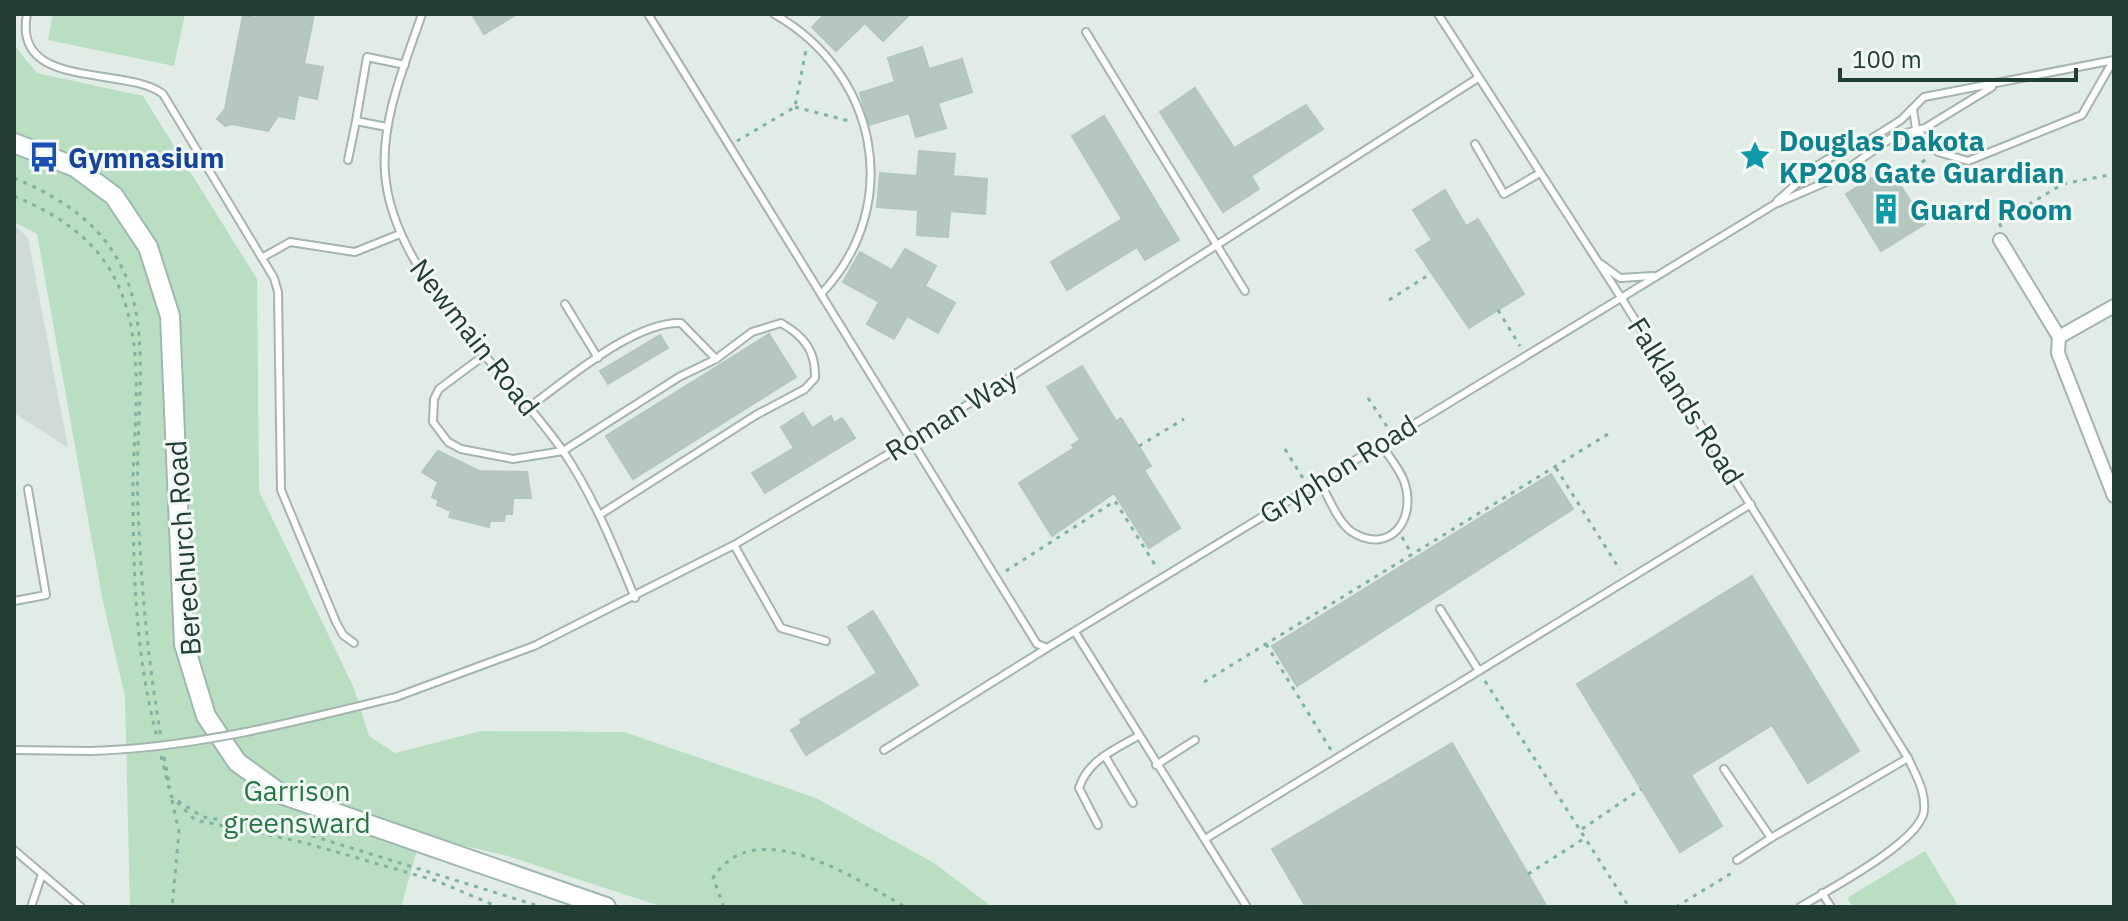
<svg xmlns="http://www.w3.org/2000/svg" width="2128" height="921" viewBox="0 0 2128 921" font-family="'IBM Plex Sans',sans-serif">
  <style>
    .built { fill: #cfdcd6 }
    .green { fill: #b9dec2 }
    .building { fill: #b6c7c0; stroke: #b3c6be; stroke-width: 2 }
    .lines { fill: none; stroke-linecap: round; stroke-linejoin: round }
    .lane-casing { stroke: #a4b4ae; stroke-width: 10 }
    .street-casing { stroke: #a4b4ae; stroke-width: 16 }
    .secondary-casing { stroke: #9fb8af; stroke-width: 22 }
    .path { stroke: #81b1a0; stroke-width: 3; stroke-dasharray: 4 6; stroke-linecap: butt }
    .lane { stroke: #fff; stroke-width: 6 }
    .street { stroke: #fff; stroke-width: 12 }
    .secondary { stroke: #fff; stroke-width: 18 }
    .lane-bridge-casing { stroke: #a4b4ae; stroke-width: 10; stroke-linecap: butt }
    .lane-bridge { stroke: #fff; stroke-width: 6 }
    .labels { text-anchor: middle; dominant-baseline: central; stroke-width: 6; stroke-linejoin: round; paint-order: stroke }
    .culture-label { font-size: 28px; font-weight: bold; fill: #0d838f; stroke: #f2f9f5; text-anchor: start }
    .transit-label { font-size: 28px; font-weight: bold; fill: #164399; stroke: #f2f9f5; text-anchor: start }
    .street-label { font-size: 28px; fill: #213d35; stroke: #f2f9f5 }
    .park-label { font-size: 28px; fill: #2a7545; stroke: #f2f9f5 }
  </style>
  <rect width="100%" height="100%" fill="#e1ece7"/>
  <polygon class="built" points="14,224 28,238 68,448 14,413"/>
  <g class="green">
    <polygon points="53,14 185,14 174,66 48,40"/>
    <polygon points="14,45 37,73 143,96 257,279 259,491 354,688 369,736 395,753 481,731 624,732 816,798 934,863 992,907 663,907 504,855 421,836 401,907 130,907 125,697 102,597 37,234 14,222"/>
    <polygon points="1925,851 1959,907 1853,907 1847,898"/>
  </g>
  <g class="building">
    <polygon points="258,14 314,14 304,64 323,67 317,99 298,95 294,119 278,116 268,131 232,124 225,126 217,119 225,109 243,15 257,18"/>
    <polygon points="472,14 517,14 484,34"/>
    <polygon points="825,14 910,14 883,41 865,23 836,51 812,27"/>
    <polygon points="922,47 929,69 962,59 972,92 938,103 946,128 916,137 909,113 869,125 860,93 895,82 888,58"/>
    <polygon points="1195,88 1234,148 1306,105 1323,129 1251,176 1259,189 1223,212 1160,112"/>
    <polygon points="1104,116 1179,240 1145,260 1137,247 1067,290 1051,262 1122,219 1072,136"/>
    <polygon points="919,151 955,154 953,176 987,179 985,214 950,211 948,237 917,235 918,210 877,207 880,173 917,176"/>
    <polygon points="1877,175 1883,185 1895,177 1925,224 1881,251 1846,194"/>
    <polygon points="1445,190 1466,226 1478,219 1524,294 1469,328 1416,250 1432,240 1413,210"/>
    <polygon points="905,249 936,266 925,286 955,303 938,333 907,316 894,339 867,324 879,302 843,282 860,252 892,270"/>
    <polygon points="769,334 796,377 633,479 606,436"/>
    <polygon points="660,335 668,348 608,384 600,371"/>
    <polygon points="1082,366 1116,421 1121,418 1151,466 1144,470 1180,528 1149,548 1114,493 1052,536 1019,483 1074,448 1072,445 1080,440 1047,387"/>
    <polygon points="803,413 812,428 831,416 834,423 842,418 855,438 765,493 752,473 794,448 781,427"/>
    <polygon points="438,451 479,471 527,472 531,498 513,498 512,514 505,514 504,521 490,521 489,527 449,517 451,511 437,505 439,500 432,497 438,482 422,472"/>
    <polygon points="1551,474 1573,509 1297,686 1272,646"/>
    <polygon points="1752,576 1859,751 1808,783 1772,725 1691,775 1722,826 1680,852 1577,684"/>
    <polygon points="873,611 918,685 806,755 791,730 802,723 800,720 877,673 848,627"/>
    <polygon points="1452,743 1547,907 1306,907 1272,849"/>
  </g>
  <g class="lines">
    <g class="lane-casing">
      <g id="lane">
        <path d="M27,14C12,91 125,65 163,94L274,278L278,292L281,490L336,622L343,635L354,643"/>
        <path d="M422,14C405,64 381,119 385,173C392,275 506,369 563,451C594,497 614,547 635,598"/>
        <polyline points="648,14 1037,644 1047,648 1775,204 1833,179 1894,136 1925,128 1992,87"/>
        <path d="M774,14C877,72 905,204 822,293"/>
        <path d="M1438,14L1622,299L1908,758C1916,776 1926,791 1924,811C1920,842 1828,890 1800,907"/>
        <polyline points="1086,32 1245,291"/>
        <polyline points="1913,109 1916,129 1938,152 1968,161 2082,115 2113,61"/>
        <polyline points="356,121 367,57 405,65"/>
        <polyline points="1475,144 1504,194 1540,173"/>
        <polyline points="348,160 356,121 387,127"/>
        <polyline points="1777,201 1818,165 1848,147 1866,142 1901,120 1924,97 2114,60"/>
        <polyline points="265,256 290,242 355,252 400,234"/>
        <polyline points="1601,264 1620,278 1653,276"/>
        <polyline points="565,304 598,358"/>
        <path d="M486,354L439,389L434,399L433,422L448,442L461,449L513,459L563,451L679,377L716,359L752,332L781,323C804,336 816,351 815,378L805,389L756,415L601,514"/>
        <path d="M529,407C567,380 634,321 681,323L716,359"/>
        <path d="M1319,480C1327,494 1338,523 1352,532C1389,555 1416,521 1405,484C1401,470 1388,455 1379,442"/>
        <polyline points="734,545 781,628 826,641"/>
        <polyline points="14,601 46,595 28,489"/>
        <polyline points="1440,609 1479,671"/>
        <polyline points="1075,632 1247,907"/>
        <polyline points="396,697 534,646 734,545 912,440 1478,78"/>
        <polyline points="14,750 90,751"/>
        <polyline points="884,750 1047,648"/>
        <polyline points="1105,756 1133,803"/>
        <polyline points="1156,765 1195,740"/>
        <polyline points="1724,769 1771,838 1908,758"/>
        <path d="M1098,825L1079,788C1088,760 1114,750 1138,736"/>
        <polyline points="1205,839 1751,504"/>
        <polyline points="14,850 81,907"/>
        <polyline points="1737,860 1771,838"/>
        <polyline points="1822,893 1831,907"/>
        <polyline points="31,907 42,874"/>
      </g>
    </g>
    <g class="street-casing">
      <g id="street">
        <polyline points="2000,240 2059,337"/>
        <polyline points="2114,306 2059,337 2058,353 2114,496"/>
      </g>
    </g>
    <g class="secondary-casing">
      <polyline id="secondary" points="14,143 75,167 114,196 148,247 170,316 184,644 206,716 237,762 281,794 606,907"/>
    </g>
    <g class="path">
      <polyline points="795,107 849,121"/>
      <polyline points="737,141 795,107 806,50"/>
      <path d="M14,178C181,246 132,365 138,508C141,585 148,662 161,737"/>
      <polyline points="1897,179 1928,158"/>
      <path d="M14,196C52,212 87,233 109,268C148,331 134,413 133,483C133,567 135,655 157,737"/>
      <polyline points="2001,227 1999,222 2063,184 2114,174"/>
      <polyline points="1389,300 1430,274"/>
      <polyline points="1498,310 1520,346"/>
      <polyline points="1368,398 1388,428"/>
      <polyline points="1139,446 1184,419"/>
      <polyline points="1285,449 1304,480"/>
      <polyline points="1556,468 1620,570"/>
      <polyline points="1402,537 1412,555"/>
      <polyline points="1006,571 1115,501 1157,568"/>
      <polyline points="1266,644 1331,750"/>
      <polyline points="1485,681 1629,907"/>
      <polyline points="1204,682 1613,431"/>
      <polyline points="161,756 171,796 195,820 302,842 437,881 498,907"/>
      <polyline points="164,757 170,788"/>
      <polyline points="172,800 179,832 172,907"/>
      <polyline points="178,801 203,817 306,834 542,907"/>
      <polyline points="1582,829 1641,789"/>
      <polyline points="1528,874 1585,838"/>
      <path d="M724,907L713,878C755,811 857,879 905,907"/>
      <polyline points="1676,907 1735,871"/>
    </g>
    <use href="#lane" class="lane"/>
    <use href="#street" class="street"/>
    <use href="#secondary" class="secondary"/>
    <g class="lane-bridge-casing">
      <path id="lane-bridge" d="M90,751C195,748 295,722 396,697"/>
    </g>
    <use href="#lane-bridge" class="lane-bridge"/>
  </g>
  <defs>
    <g id="sight-bare" transform="scale(2.4)"><path d="M0-6L1.8-2.2L6-1.7L2.9 1.2L3.7 5.4L0 3.3L-3.7 5.4L-2.9 1.2L-6-1.7L-1.8-2.2Z" fill="#0f9aa8" stroke="#f2f9f5" stroke-width="2.5" paint-order="stroke"/></g>
    <g id="bus-bare" transform="scale(2.4)"><path d="M-5-6H5V4H4V6H2V4H-2V6H-4V4H-5ZM-3.5-4V0h7V-4ZM-3.5 1.2v1.5H-2V1.2ZM2 1.2v1.5H3.5V1.2Z" fill="#1a4fb4" stroke="#f2f9f5" stroke-width="2.5" paint-order="stroke"/></g>
    <g id="building-bare" transform="scale(2.4)"><path d="M-4-6H4V6H1V3H-1V6H-4ZM-2.5-4.3h1.7v1.8h-1.7ZM.8-4.3h1.7v1.8H.8ZM-2.5-1h1.7V.8h-1.7ZM.8-1h1.7V.8H.8Z" fill="#0f9aa8" stroke="#f2f9f5" stroke-width="2.5" paint-order="stroke"/></g>
  </defs>
  <g fill-rule="evenodd">
    <use href="#sight-bare" x="1755" y="156"/>
    <use href="#bus-bare" x="44" y="157"/>
    <use href="#building-bare" x="1886" y="209"/>
  </g>
  <g class="labels">
    <g class="culture-label">
      <text x="1779" y="140">Douglas Dakota<tspan x="1779" dy="32">KP208 Gate Guardian</tspan></text>
      <text x="1910" y="209">Guard Room</text>
    </g>
    <g class="transit-label">
      <text x="68" y="157">Gymnasium</text>
    </g>
    <g class="street-label">
      <text transform="translate(475 337) rotate(52)">Newmain Road</text>
      <text transform="translate(1686 401) rotate(58)">Falklands Road</text>
      <text transform="translate(951 414) rotate(-32)">Roman Way</text>
      <text transform="translate(1338 469) rotate(-32)">Gryphon Road</text>
      <text transform="translate(183 548) rotate(-94)">Berechurch Road</text>
    </g>
    <g class="park-label">
      <text x="297" y="790">Garrison<tspan x="297" dy="32">greensward</tspan></text>
    </g>
  </g>
  <rect width="2128" height="921" fill="none" stroke="#213d35" stroke-width="32"/>
  <path d="M1840 68v12h236v-12" fill="none" stroke="#213d35" stroke-width="4"/>
  <text x="1852" y="68" font-size="24" fill="#213d35" stroke="#f2f9f5" stroke-width="6" paint-order="stroke">100 m</text>
</svg>
